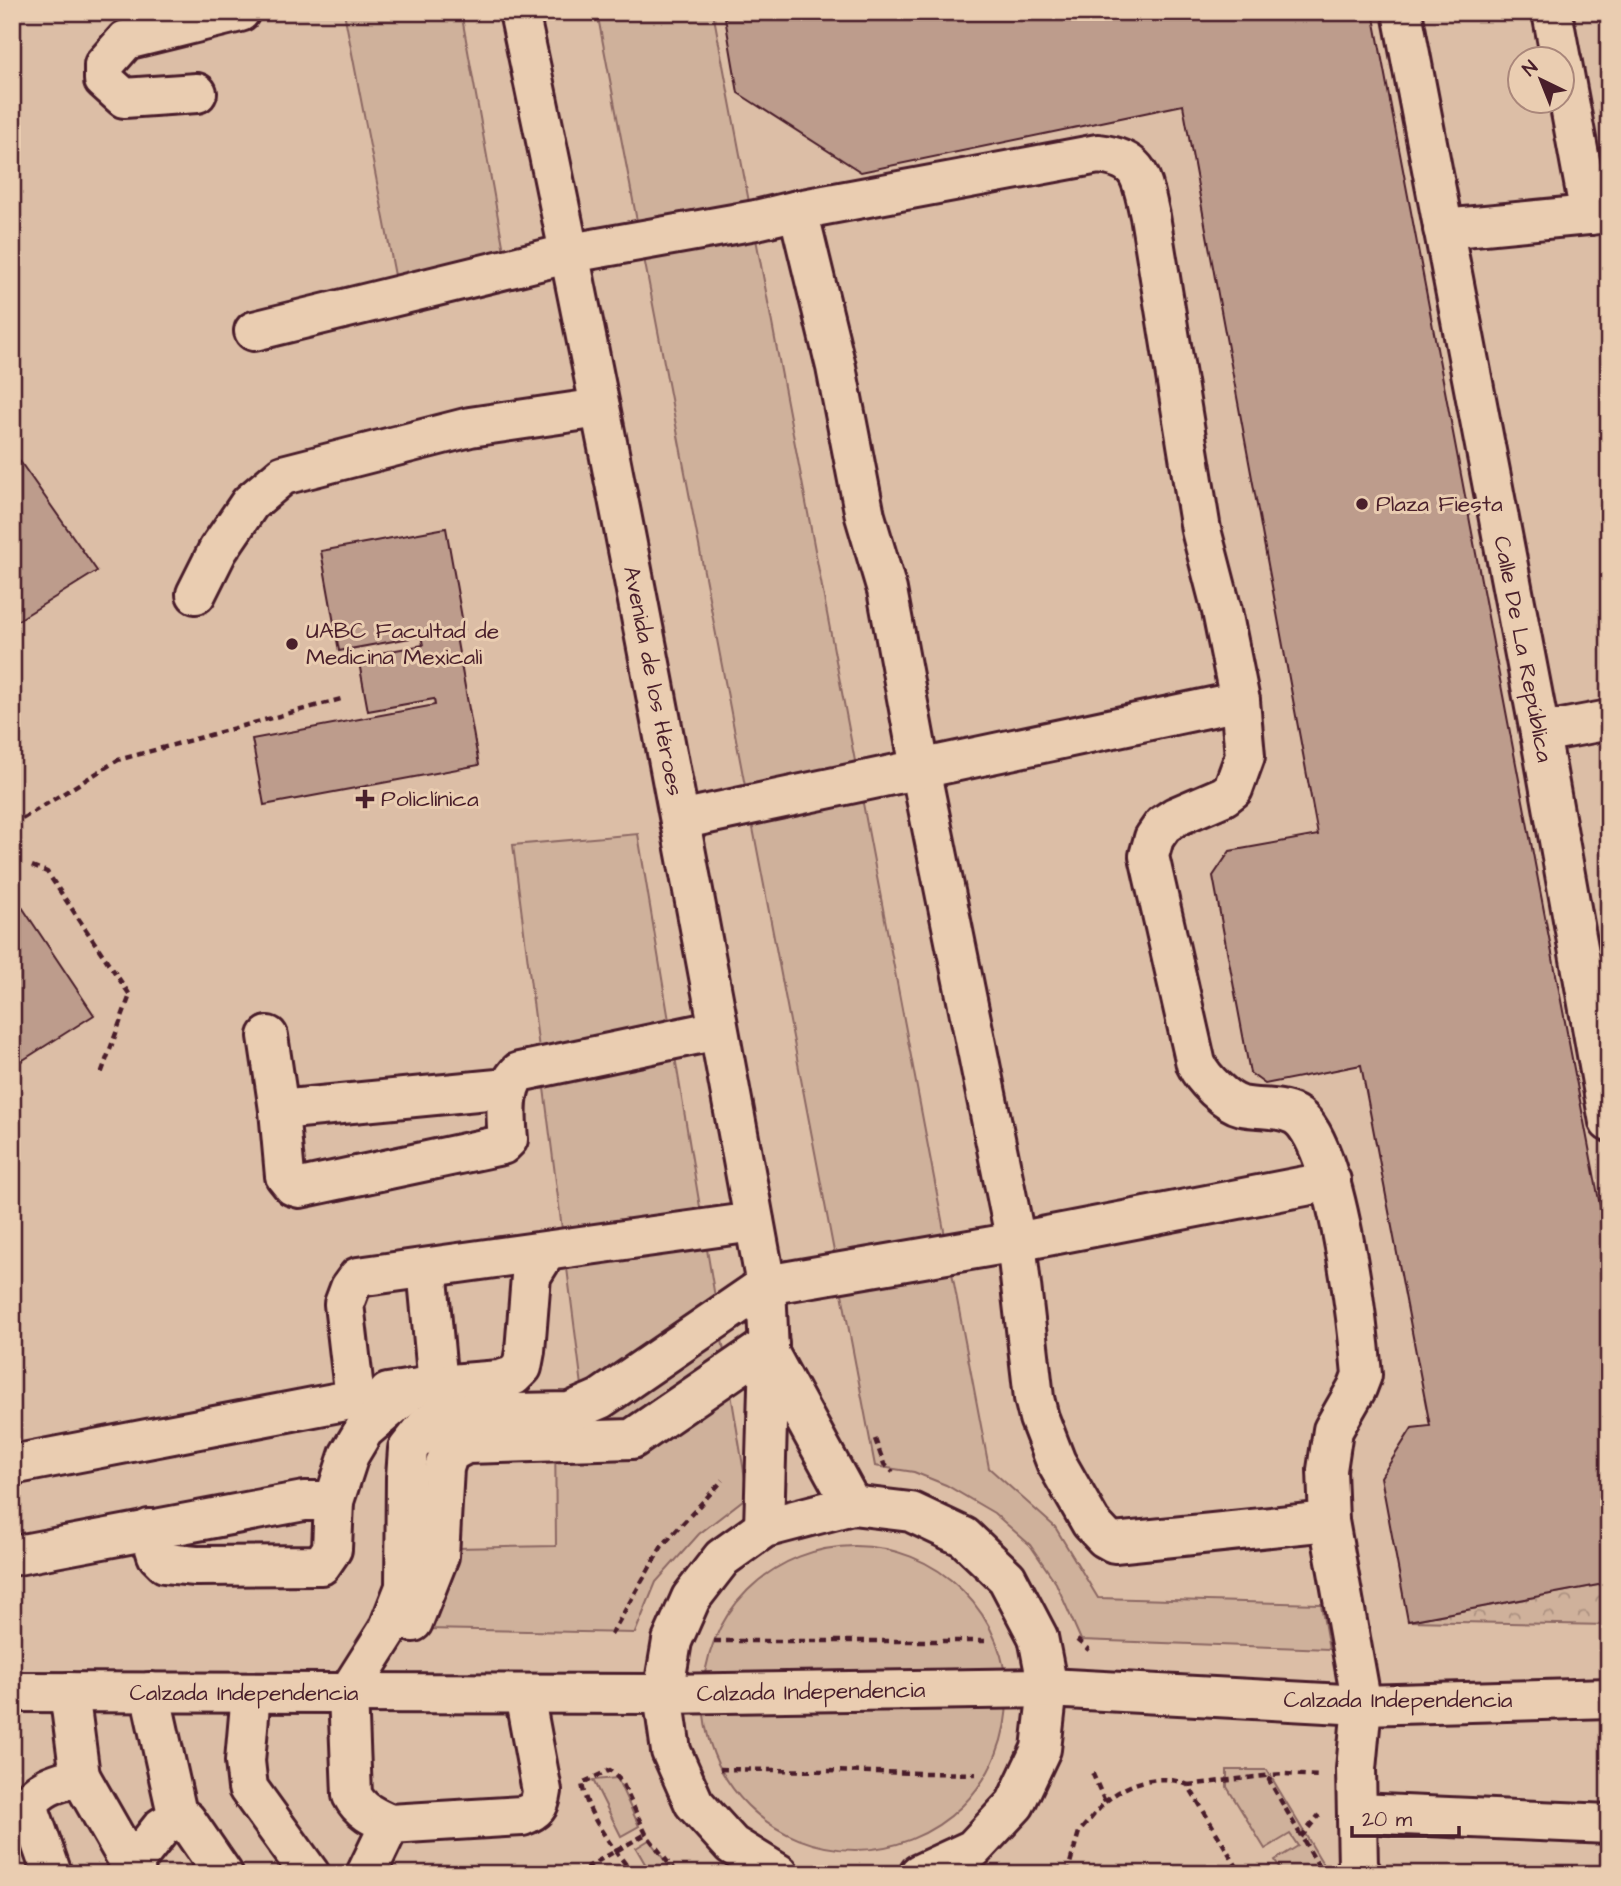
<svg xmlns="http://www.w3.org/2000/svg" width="1621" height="1886" viewBox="0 0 1621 1886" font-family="'Architects Daughter',sans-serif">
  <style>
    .built { fill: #dcbea6; fill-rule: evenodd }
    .green { fill: #cfb19b; stroke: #8c6863; stroke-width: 2 }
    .park { fill: url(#park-crowns); stroke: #8c6863; stroke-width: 2 }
    .building { fill: #bd9c8c; stroke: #4a1f2b; stroke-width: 2 }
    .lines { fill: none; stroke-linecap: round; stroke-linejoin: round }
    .minor-casing { stroke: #4a1f2b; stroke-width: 44 }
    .major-casing { stroke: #4a1f2b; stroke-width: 44 }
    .path { stroke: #4a1f2b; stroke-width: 4.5; stroke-dasharray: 7 5; stroke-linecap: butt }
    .minor { stroke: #eacdb1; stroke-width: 38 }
    .major { stroke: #eacdb1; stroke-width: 38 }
    .poi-dot { fill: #4a1f2b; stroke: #eacdb1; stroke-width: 2.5 }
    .labels { text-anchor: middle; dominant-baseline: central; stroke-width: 6; stroke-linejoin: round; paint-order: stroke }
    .poi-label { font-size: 23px; fill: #4a1f2b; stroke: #eacdb1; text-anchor: start }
    .street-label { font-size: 23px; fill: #4a1f2b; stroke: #eacdb1 }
  </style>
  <defs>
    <pattern id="park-crowns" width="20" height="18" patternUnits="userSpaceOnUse" patternTransform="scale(1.75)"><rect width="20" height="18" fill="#cfb19b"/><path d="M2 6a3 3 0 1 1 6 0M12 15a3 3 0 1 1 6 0" fill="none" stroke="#aa8f7f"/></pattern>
  </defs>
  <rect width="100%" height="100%" fill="#eacdb1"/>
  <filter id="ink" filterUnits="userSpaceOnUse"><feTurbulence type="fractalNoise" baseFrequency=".0143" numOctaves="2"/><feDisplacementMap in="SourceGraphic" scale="14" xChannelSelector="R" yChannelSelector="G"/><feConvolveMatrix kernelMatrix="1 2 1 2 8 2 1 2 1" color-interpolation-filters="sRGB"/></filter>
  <g filter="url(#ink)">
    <path class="built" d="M12,12H1609V1874H12ZM1520,60H1562V102H1520Z"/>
    <g class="green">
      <polygon points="344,12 461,12 506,262 398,291"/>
      <polygon points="597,12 713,12 989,1468 1055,1527 1098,1598 1321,1604 1329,1649 1081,1640 1056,1583 1030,1545 994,1513 946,1485 914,1472 875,1466"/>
      <polygon points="638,834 748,1496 699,1534 656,1582 635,1633 425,1629 456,1548 556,1546 555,1426 587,1425 513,845"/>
      <circle cx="855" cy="1698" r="152"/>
      <polygon points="1227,1770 1267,1770 1329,1874 1283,1874 1275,1860 1298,1846 1290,1834 1265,1849 1227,1787"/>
      <polygon points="617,1778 639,1826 621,1836 593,1780"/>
      <polygon points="649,1840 675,1874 651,1874 636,1848"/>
    </g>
    <polygon class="park" points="1609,1583 1609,1625 1408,1621"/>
    <g class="building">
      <polygon points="724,12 1373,12 1609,1253 1609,1583 1408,1621 1381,1477 1412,1428 1430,1426 1361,1065 1265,1084 1250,1073 1213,876 1230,851 1318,835 1183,105 861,172 738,93"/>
      <polygon points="12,450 97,571 12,624"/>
      <polygon points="446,528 464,629 455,631 479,765 264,805 252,739 435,705 434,699 368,711 358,657 423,645 421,636 339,651 321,551"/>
      <polygon points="12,892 94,1015 12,1067"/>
    </g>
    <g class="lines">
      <g class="minor-casing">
        <g id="minor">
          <path d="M519,12C609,435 688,860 766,1285L769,1353L764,1528"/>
          <polyline points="1402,12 1540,733 1609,1122"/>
          <polyline points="1552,12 1561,60"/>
          <polyline points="1562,63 1590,215"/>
          <polyline points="197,93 124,98 104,80 104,65 126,40 240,12"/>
          <polyline points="798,210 836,367 865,516 887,590 920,768 1016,1242 1034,1398 1039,1418 1056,1462 1091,1523 1105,1538 1114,1543 1329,1521"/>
          <polyline points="1443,229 1609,213"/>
          <path d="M254,331L571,253L756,220L798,210L1098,154C1142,159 1141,178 1150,216L1201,530L1222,611L1240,701L1245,756L1233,789L1224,796L1175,817L1163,825L1154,838L1149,856L1196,1064C1203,1079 1226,1102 1242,1106C1260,1110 1278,1106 1295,1115C1337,1138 1358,1326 1362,1375L1357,1388L1333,1430L1327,1470L1329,1521L1362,1705L1356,1769L1358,1867L1362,1874"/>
          <polyline points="196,594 218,550 250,503 283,475 470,427 600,408"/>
          <polyline points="1540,733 1609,720"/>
          <polyline points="680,820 1240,701"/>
          <polyline points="268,1036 279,1110"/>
          <path d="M508,1088L279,1110L285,1176L293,1186L300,1188L502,1145L508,1139C506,1118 503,1087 519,1072L718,1030"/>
          <polyline points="427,1268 438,1385"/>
          <polyline points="770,1355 852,1505"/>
          <polyline points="388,1393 438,1385 500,1380 513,1376 522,1367 525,1351 531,1276 546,1252"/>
          <polyline points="12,1465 355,1399 344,1304 350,1288 358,1277 754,1222"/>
          <polyline points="149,1529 157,1555 165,1563 196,1566 321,1565 332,1549 334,1501 349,1455 364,1430 412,1389"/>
          <polyline points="12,1556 304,1501 334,1501"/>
          <polyline points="413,1622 439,1556 444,1468 449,1453 466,1444 632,1439 769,1345"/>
          <polyline points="150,1692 178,1818"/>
          <polyline points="251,1693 245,1761 248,1788 310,1874"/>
          <polyline points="80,1776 136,1874"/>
          <polyline points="1358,1813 1609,1824"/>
          <path d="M390,1824C374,1817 360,1811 352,1795L348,1693L388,1630L405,1587L406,1477L408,1449L427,1425L447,1414L570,1412L600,1399L766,1285L1016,1242L1331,1181"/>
          <polyline points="131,1866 162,1827 178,1818 186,1820 223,1874"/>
          <path d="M52,1874L31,1814L30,1803C41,1785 60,1782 80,1776L69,1692"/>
          <path d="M366,1874L390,1824L522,1816C536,1811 540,1806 542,1791L524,1694"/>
          <polyline points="779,1874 732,1845 694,1803 671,1751 663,1694 672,1641 691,1598 722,1558 764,1528 852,1505 911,1512 964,1537 1007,1578 1038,1637 1048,1688 1041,1749 1015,1804 973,1849 919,1874"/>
        </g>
      </g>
      <g class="major-casing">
        <polyline id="major" points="12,1692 663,1694 1048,1688 1362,1705 1609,1698"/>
      </g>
      <g class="path">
        <polyline points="12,825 118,760 341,699"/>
        <polyline points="32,866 47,872 130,995 101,1074"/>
        <polyline points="875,1439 884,1464 893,1472"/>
        <polyline points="611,1635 662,1546 723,1480"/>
        <polyline points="1077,1640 1089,1650"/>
        <polyline points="714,1641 986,1641"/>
        <polyline points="720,1769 976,1774"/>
        <polyline points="1188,1785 1272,1775"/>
        <path d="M1105,1802C1128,1782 1160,1772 1188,1785L1241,1874"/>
        <polyline points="1301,1837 1319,1815"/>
        <polyline points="1319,1867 1269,1780 1272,1775 1284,1774 1321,1776"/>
        <polyline points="575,1874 646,1834"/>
        <path d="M633,1874C613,1847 587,1817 582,1783L610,1770L622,1782L646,1834L677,1874"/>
        <polyline points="1067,1874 1079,1832 1105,1802 1092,1772"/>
      </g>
      <use href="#minor" class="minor"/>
      <use href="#major" class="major"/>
    </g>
  </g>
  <g class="poi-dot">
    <circle cx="1362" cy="504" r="7"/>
    <circle cx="292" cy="644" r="7"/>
    <path d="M361.5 788.5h7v7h7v7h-7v7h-7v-7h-7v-7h7z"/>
  </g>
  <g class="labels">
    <g class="poi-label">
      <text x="1376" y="504">Plaza Fiesta</text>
      <text x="306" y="631">UABC Facultad de<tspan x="306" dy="26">Medicina Mexicali</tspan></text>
      <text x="381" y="799">Policlínica</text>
    </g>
    <g class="street-label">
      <text transform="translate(1523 649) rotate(79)">Calle De La República</text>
      <text transform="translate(653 681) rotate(79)">Avenida de los Héroes</text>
      <text transform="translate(811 1692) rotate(-1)">Calzada Independencia</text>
      <text x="244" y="1693">Calzada Independencia</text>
      <text x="1398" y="1700">Calzada Independencia</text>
    </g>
  </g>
  <rect width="1621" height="1886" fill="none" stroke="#eacdb1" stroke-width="42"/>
  <rect x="21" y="21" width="1579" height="1844" fill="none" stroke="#4a1f2b" stroke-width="2.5" filter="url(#ink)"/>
  <g transform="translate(1541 80) rotate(317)"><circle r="33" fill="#eacdb1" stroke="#aa877b" stroke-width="2"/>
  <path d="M0-5L12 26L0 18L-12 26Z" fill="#4a1f2b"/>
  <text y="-10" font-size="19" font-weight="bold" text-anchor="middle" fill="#4a1f2b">N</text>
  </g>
  <path d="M1352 1826v10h107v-10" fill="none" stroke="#4a1f2b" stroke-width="3.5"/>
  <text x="1362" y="1826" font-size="21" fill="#4a1f2b" stroke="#eacdb1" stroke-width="5" paint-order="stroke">20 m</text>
</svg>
